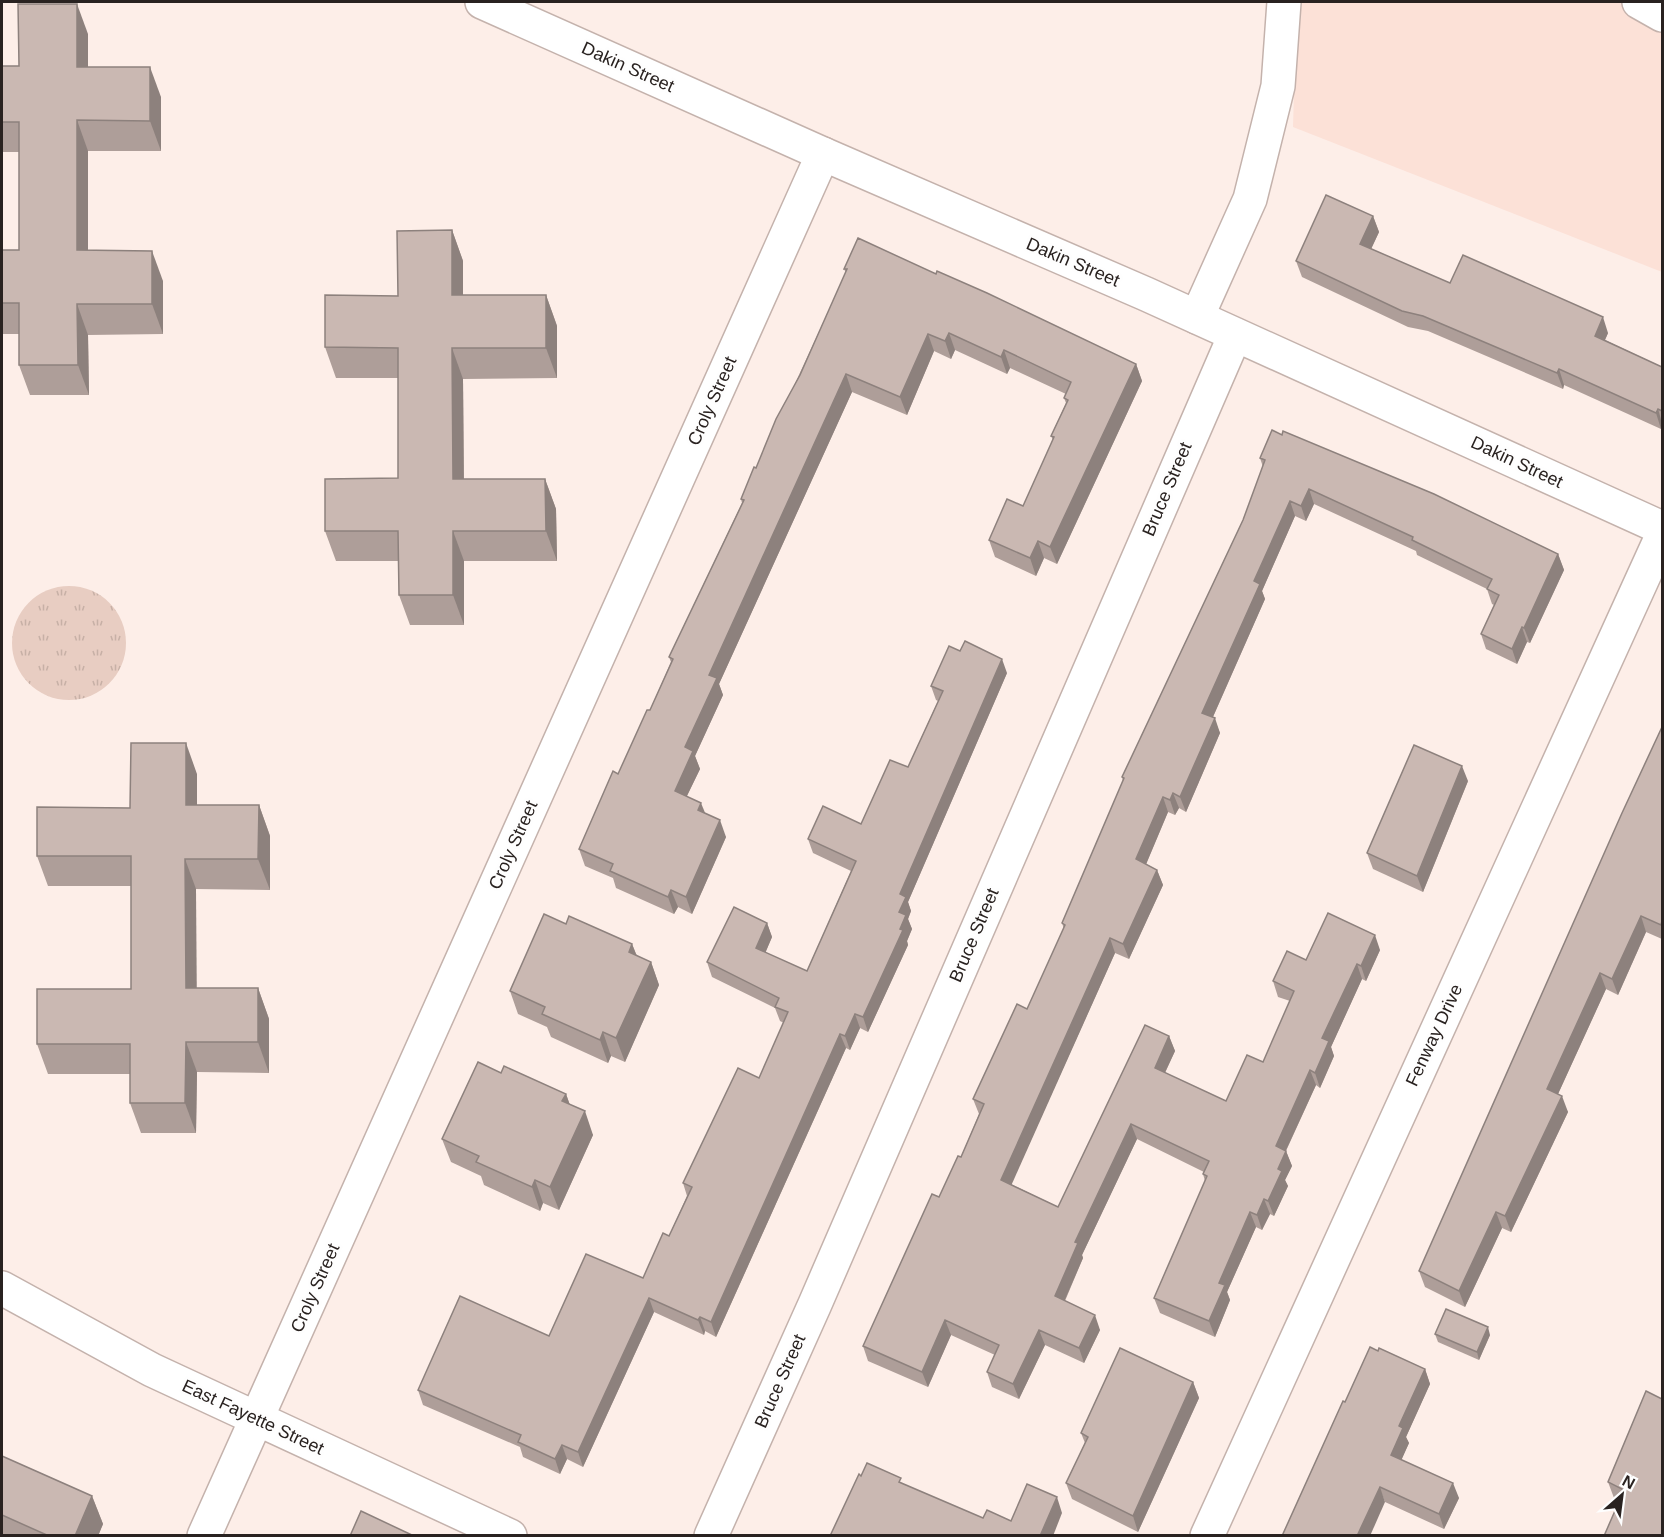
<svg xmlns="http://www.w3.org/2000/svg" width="1664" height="1537" viewBox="0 0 1664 1537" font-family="Arial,sans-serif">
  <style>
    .built { fill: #fce1d7 }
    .grass { fill: url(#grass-tufts) }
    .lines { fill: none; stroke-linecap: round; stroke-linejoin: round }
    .minor-casing { stroke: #c4b2ac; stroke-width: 36 }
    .minor { stroke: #fff; stroke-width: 33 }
    .wall { fill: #ae9e99 }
    .shaded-wall { fill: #8d817d }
    .building { fill: #cab8b2; stroke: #8d817d; stroke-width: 1.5 }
    .labels { text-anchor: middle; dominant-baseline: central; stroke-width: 6; stroke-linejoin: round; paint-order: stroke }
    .street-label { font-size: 18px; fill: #292220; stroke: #fefefe }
  </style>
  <defs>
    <pattern id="grass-tufts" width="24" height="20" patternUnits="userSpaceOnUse" patternTransform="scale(1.5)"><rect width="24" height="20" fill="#e8cdc2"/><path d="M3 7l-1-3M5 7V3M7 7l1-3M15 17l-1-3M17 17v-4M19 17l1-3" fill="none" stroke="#c7b0a6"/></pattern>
  </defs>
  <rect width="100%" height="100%" fill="#fdeee8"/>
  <polygon class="built" points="1302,2 1662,2 1662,272 1293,127 1295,59"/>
  <circle class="grass" cx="69" cy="643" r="57"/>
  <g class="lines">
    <g class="minor-casing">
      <g id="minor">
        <polyline points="482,2 823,154 1146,294 1662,528"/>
        <polyline points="1639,2 1662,15"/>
        <polyline points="1197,317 1250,199 1278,86 1284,2"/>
        <polyline points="2,1288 152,1370 510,1536"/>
        <polyline points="204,1536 823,154"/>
        <polyline points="711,1536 815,1304 1235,335"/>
        <polyline points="1207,1536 1662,536"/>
      </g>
    </g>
    <use href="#minor" class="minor"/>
  </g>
  <g class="wall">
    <polygon points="88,34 88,67 161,97 161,151 88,151 88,250 163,281 163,334 88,335 89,395 30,395 19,365 19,334 2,334 2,250 19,250 19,152 2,152 2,66 19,66"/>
    <polygon points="1373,216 1379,232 1371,249 1450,283 1608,333 1605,340 1662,367 1662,427 1661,429 1564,385 1563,389 1428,331 1408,327 1302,277 1296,261"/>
    <polygon points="452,230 463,261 463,295 546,295 557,326 557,378 463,379 464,479 545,479 556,509 557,561 464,561 464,625 410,625 399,595 399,561 336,561 325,531 398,478 398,378 336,378 325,347 398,296"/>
    <polygon points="844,269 936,274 1136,364 1142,381 1057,564 1044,558 1036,576 995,557 989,540 1023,506 1053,440 1051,436 1066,403 1064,398 1066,394 1010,368 1007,374 955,350 951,359 934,351 907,415 852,392 719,684 723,695 695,756 700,769 687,796 705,813 726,837 692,914 678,907 674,914 616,888 613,878 585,866 579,849 618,774 650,710 671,662 669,657 742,503 741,499 756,468 846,273"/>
    <polygon points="1260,458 1558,554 1564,570 1530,643 1527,642 1517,664 1486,649 1481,634 1494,605 1492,604 1487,589 1417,555 1416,551 1314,504 1306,521 1295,516 1262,591 1265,599 1213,717 1220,733 1186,812 1179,808 1175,815 1168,812 1146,864 1157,870 1163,885 1129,959 1115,953 1011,1184 1058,1207 1169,1036 1175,1051 1165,1073 1226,1101 1263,1062 1290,1001 1278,997 1273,981 1306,960 1380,950 1366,981 1362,979 1331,1047 1334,1056 1320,1088 1316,1085 1286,1151 1292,1166 1285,1180 1288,1186 1274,1216 1270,1214 1262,1230 1256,1227 1227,1292 1230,1300 1215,1337 1160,1313 1154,1298 1205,1181 1203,1174 1204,1172 1137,1139 1082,1255 1083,1258 1065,1301 1100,1330 1084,1363 1045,1345 1019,1399 992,1387 987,1372 995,1355 951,1335 928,1387 868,1361 863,1346 961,1157 979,1114 973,1099 1027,1009 1064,929 1062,923 1123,781 1122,777 1243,520 1263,467"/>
    <polygon points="1007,673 908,902 911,911 908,919 912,929 907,941 908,945 868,1032 860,1028 850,1050 846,1048 716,1337 705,1331 704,1335 654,1312 583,1467 567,1459 560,1474 523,1457 520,1447 423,1405 418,1390 549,1336 643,1278 669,1236 687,1196 683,1183 759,1078 784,1023 780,1021 775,1008 712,977 707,962 767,923 772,937 765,953 807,971 851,871 813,853 808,839 861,824 908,767 938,701 936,700 931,686"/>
    <polygon points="1662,727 1662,939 1646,932 1618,995 1606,989 1558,1094 1568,1112 1511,1232 1502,1228 1465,1307 1425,1287 1419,1271"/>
    <polygon points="197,774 197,805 259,805 270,836 270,890 196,889 196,988 258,988 269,1019 269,1073 197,1072 196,1133 141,1133 130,1103 130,1074 48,1074 37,1044 131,989 131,886 48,886 37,856"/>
    <polygon points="1468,781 1423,892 1373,869 1367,853"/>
    <polygon points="566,924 632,944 637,956 651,962 659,985 625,1062 611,1056 608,1063 551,1037 547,1027 518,1014 510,991"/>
    <polygon points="501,1073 566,1094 570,1105 593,1135 559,1210 543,1203 540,1211 484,1185 481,1176 451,1162 442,1139"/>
    <polygon points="1435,1334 1490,1335 1479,1360 1438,1342"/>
    <polygon points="1425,1369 1430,1384 1406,1437 1409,1443 1401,1460 1459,1498 1444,1529 1385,1502 1345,1402"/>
    <polygon points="1193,1382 1199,1398 1138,1532 1072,1499 1066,1483 1085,1443 1081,1433"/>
    <polygon points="1662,1399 1619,1500 1614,1498 1608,1482"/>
    <polygon points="2,1456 92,1496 103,1524 98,1536 2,1536"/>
  </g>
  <g class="shaded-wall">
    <polygon points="77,4 88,34 88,97 77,67"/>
    <polygon points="150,67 161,97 161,151 150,121"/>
    <polygon points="77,120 88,151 88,281 77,250"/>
    <polygon points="1373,216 1379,232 1366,260 1360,244"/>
    <polygon points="452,230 463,261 463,326 452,295"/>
    <polygon points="152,251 163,281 163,334 152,304"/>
    <polygon points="546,295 557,326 557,378 546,348"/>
    <polygon points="77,304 88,335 89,395 78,365"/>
    <polygon points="1603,317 1608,333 1600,351 1595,336"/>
    <polygon points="949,333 955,350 951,359 945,341"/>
    <polygon points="928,334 934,351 907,415 900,397"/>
    <polygon points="452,348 463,379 464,509 453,479"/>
    <polygon points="1004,350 1010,368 1007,374 1001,357"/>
    <polygon points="1136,364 1142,381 1057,564 1050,547"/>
    <polygon points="1559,369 1564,385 1563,389 1557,373"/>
    <polygon points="846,374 852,392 719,684 723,695 695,756 700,769 681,808 675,791 685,747 709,675"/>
    <polygon points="1658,409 1662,423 1661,429 1656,413"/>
    <polygon points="545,479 556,509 557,561 546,531"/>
    <polygon points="1309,489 1314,504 1306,521 1301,506"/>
    <polygon points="1290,501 1295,516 1262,591 1265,599 1208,728 1202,713 1254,581"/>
    <polygon points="453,531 464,561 464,625 453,595"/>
    <polygon points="1038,541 1044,558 1036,576 1030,558"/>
    <polygon points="1558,554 1564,570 1530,643 1524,628"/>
    <polygon points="1522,627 1527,642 1517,664 1512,649"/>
    <polygon points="1002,659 1007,673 908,902 911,911 908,919 912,929 907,941 908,945 868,1032 863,1017 900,929 900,894"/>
    <polygon points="1215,718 1220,733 1186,812 1180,797"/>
    <polygon points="186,743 197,774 197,835 186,805"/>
    <polygon points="1462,766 1468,781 1423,892 1417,876"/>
    <polygon points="1173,793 1179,808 1175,815 1170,800"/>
    <polygon points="1163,797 1168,812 1142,874 1136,859"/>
    <polygon points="701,803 708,820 698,810"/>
    <polygon points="259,805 270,836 270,890 258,859"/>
    <polygon points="720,820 726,837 692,914 686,897"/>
    <polygon points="185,859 196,889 197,1018 186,988"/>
    <polygon points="1157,870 1163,885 1129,959 1123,944"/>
    <polygon points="671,890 678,907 674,914 668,897"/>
    <polygon points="1641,916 1646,932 1618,995 1612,979"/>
    <polygon points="767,923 772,937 761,963 756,948"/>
    <polygon points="1375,935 1380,950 1366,981 1361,966"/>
    <polygon points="1110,938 1115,953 1007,1195 1001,1180"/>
    <polygon points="632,944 641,967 629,952"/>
    <polygon points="651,962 659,985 625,1062 616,1038"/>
    <polygon points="1357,964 1362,979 1331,1047 1334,1056 1320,1088 1315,1073 1322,1038"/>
    <polygon points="1600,973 1606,989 1553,1105 1547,1089"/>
    <polygon points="258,988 269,1019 269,1073 258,1042"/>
    <polygon points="855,1014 860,1028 850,1050 845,1036"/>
    <polygon points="603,1032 611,1056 608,1063 600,1040"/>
    <polygon points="840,1034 846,1048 716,1337 711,1322"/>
    <polygon points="1169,1036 1175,1051 1160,1083 1155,1068"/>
    <polygon points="186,1042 197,1072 196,1133 185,1103"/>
    <polygon points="1310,1070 1316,1085 1281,1161 1276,1146"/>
    <polygon points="566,1094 574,1117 562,1101"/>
    <polygon points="1562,1096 1568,1112 1511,1232 1505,1216"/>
    <polygon points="585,1111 593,1135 559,1210 550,1187"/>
    <polygon points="1131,1124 1137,1139 1082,1255 1083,1258 1060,1311 1055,1296 1075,1242"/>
    <polygon points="1286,1151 1292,1166 1285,1180 1288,1186 1274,1216 1268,1201 1278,1169"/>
    <polygon points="535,1180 543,1203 540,1211 532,1187"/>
    <polygon points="1264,1199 1270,1214 1262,1230 1257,1215"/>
    <polygon points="1250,1212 1256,1227 1227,1292 1230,1300 1215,1337 1209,1321 1219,1283"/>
    <polygon points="1496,1212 1502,1228 1465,1307 1459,1291"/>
    <polygon points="649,1298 654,1312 583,1467 578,1452"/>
    <polygon points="1095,1315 1100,1330 1084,1363 1079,1348"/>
    <polygon points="700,1317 705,1331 704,1335 698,1320"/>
    <polygon points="945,1320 951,1335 928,1387 922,1372"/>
    <polygon points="1488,1327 1490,1335 1479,1360 1477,1352"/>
    <polygon points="1039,1330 1045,1345 1019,1399 1013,1384"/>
    <polygon points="1425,1369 1430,1384 1406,1437 1409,1443 1397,1470 1391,1455 1399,1426"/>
    <polygon points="1193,1382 1199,1398 1138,1532 1133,1516"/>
    <polygon points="562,1445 567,1459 560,1474 555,1459"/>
    <polygon points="1453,1483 1459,1498 1444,1529 1439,1514"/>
    <polygon points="1380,1487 1385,1502 1370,1536 1357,1536"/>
    <polygon points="92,1496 103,1524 98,1536 75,1536"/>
    <polygon points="1057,1497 1062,1513 1053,1536 1040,1536"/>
  </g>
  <g class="building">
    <polygon points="18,4 77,4 77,67 150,67 150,121 77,120 77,250 152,251 152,304 77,304 78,365 19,365 19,303 2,303 2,250 19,250 19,122 2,122 2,66 19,66"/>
    <polygon points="1326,195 1373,216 1360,244 1450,283 1463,255 1603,317 1595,336 1662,367 1662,411 1658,409 1656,413 1559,369 1557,373 1423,316 1402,311 1296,261"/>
    <polygon points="452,230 452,295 546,295 546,348 452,348 453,479 545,479 546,531 453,531 453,595 399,595 398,531 325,531 325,479 398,478 398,348 325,347 325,295 398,296 397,231"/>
    <polygon points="858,238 936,274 937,271 987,293 1136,364 1050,547 1038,541 1030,558 989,540 1007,499 1023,506 1054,437 1051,436 1068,400 1064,398 1071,382 1004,350 1001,357 949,333 945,341 928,334 900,397 846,374 709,675 717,678 685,747 693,751 675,791 701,803 698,810 720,820 686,897 671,890 668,897 610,871 613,864 579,849 613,771 618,774 647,710 650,710 673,659 669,657 744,500 741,499 754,467 756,468 776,419 800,375 847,269 844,269"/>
    <polygon points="1272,430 1282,435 1283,431 1434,494 1558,554 1524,628 1522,627 1512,649 1481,634 1499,595 1487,589 1492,579 1412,540 1413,537 1309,489 1301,506 1290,501 1254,581 1260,584 1202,713 1215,718 1180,797 1173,793 1170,800 1163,797 1136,859 1157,870 1123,944 1110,938 1001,1180 1058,1207 1145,1025 1169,1036 1155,1068 1226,1101 1247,1055 1263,1062 1294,991 1273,981 1287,951 1306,960 1328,913 1375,935 1361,966 1357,964 1322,1038 1329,1041 1315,1073 1310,1070 1276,1146 1286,1151 1278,1169 1282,1171 1268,1201 1264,1199 1257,1215 1250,1212 1219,1283 1225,1285 1209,1321 1154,1298 1207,1176 1203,1174 1209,1161 1131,1124 1075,1242 1078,1243 1055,1296 1095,1315 1079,1348 1039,1330 1013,1384 987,1372 999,1345 945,1320 922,1372 863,1346 932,1194 939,1197 958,1156 961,1157 984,1104 973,1099 1017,1004 1027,1009 1065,925 1062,923 1124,778 1122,777 1243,520 1265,460 1260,458"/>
    <polygon points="965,641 1002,659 900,894 906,897 899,912 906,915 900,929 903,930 863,1017 855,1014 845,1036 840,1034 711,1322 700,1317 698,1320 649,1298 578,1452 562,1445 555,1459 518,1442 521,1435 418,1390 460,1296 549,1336 586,1254 643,1278 663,1233 669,1236 692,1187 683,1183 738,1068 759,1078 788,1012 775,1007 779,998 707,962 734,907 767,923 756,948 807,971 856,861 808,839 823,806 861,824 890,760 908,767 943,691 931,686 949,646 960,651"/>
    <polygon points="1662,727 1662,921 1661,925 1641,916 1612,979 1600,973 1547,1089 1562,1096 1505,1216 1496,1212 1459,1291 1419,1271 1622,813"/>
    <polygon points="131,743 186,743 186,805 259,805 258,859 185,859 186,988 258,988 258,1042 186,1042 185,1103 130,1103 130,1044 37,1044 37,989 131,989 131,856 37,856 37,807 130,808"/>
    <polygon points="1414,745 1462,766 1417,876 1367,853"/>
    <polygon points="544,914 566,924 569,916 632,944 629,952 651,962 616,1038 603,1032 600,1040 542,1014 545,1007 510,991"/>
    <polygon points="478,1062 501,1073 504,1066 566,1094 562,1101 585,1111 550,1187 535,1180 532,1187 476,1162 479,1156 442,1139"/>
    <polygon points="1446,1309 1488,1327 1477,1352 1435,1334"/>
    <polygon points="1370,1347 1378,1351 1379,1348 1425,1369 1399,1426 1403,1428 1391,1455 1453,1483 1439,1514 1380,1487 1357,1536 1282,1536 1343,1401 1345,1402"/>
    <polygon points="1120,1348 1193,1382 1133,1516 1066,1483 1088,1437 1081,1433"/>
    <polygon points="1646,1391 1662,1399 1662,1536 1604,1536 1624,1490 1608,1482"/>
    <polygon points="2,1456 92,1496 75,1536 49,1536 2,1515"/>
    <polygon points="867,1463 901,1478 899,1482 983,1518 987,1510 1011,1521 1027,1484 1057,1497 1040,1536 830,1536 859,1474 861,1476"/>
    <polygon points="361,1511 414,1536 350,1536"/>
  </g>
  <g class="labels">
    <g class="street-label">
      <text transform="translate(628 67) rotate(24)">Dakin Street</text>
      <text transform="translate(1073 262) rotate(23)">Dakin Street</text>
      <text transform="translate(712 401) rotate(-66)">Croly Street</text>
      <text transform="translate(1517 462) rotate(25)">Dakin Street</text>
      <text transform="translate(1167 489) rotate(-67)">Bruce Street</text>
      <text transform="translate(513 845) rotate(-66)">Croly Street</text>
      <text transform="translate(974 935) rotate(-67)">Bruce Street</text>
      <text transform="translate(1434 1035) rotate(-65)">Fenway Drive</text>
      <text transform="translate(315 1288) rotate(-66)">Croly Street</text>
      <text transform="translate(780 1381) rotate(-66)">Bruce Street</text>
      <text transform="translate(253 1417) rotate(25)">East Fayette Street</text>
    </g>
  </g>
  <rect width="1664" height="1537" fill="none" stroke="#292220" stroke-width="6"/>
  <g transform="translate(1622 1495) rotate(28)" stroke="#fefefe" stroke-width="4.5" paint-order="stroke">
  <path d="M0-4.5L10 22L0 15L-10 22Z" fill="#292220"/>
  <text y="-9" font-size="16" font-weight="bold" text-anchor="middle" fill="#292220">N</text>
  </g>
</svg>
